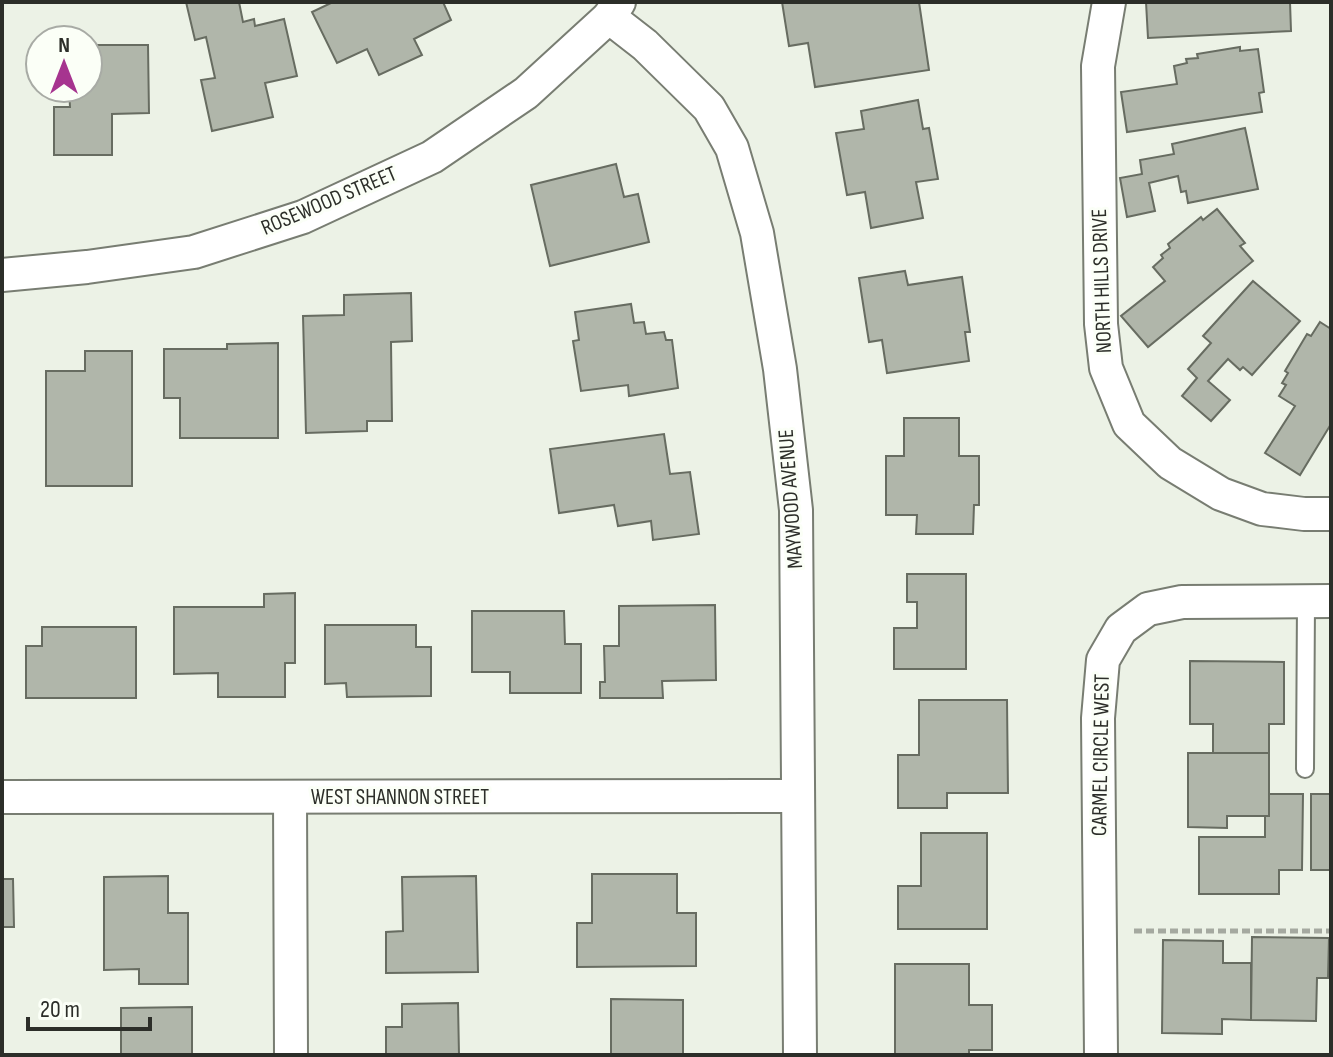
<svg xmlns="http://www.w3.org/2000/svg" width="1333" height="1057" viewBox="0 0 1333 1057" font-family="'Sofia Sans Condensed',sans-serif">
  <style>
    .building { fill: #b0b6aa; stroke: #676c61; stroke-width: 2 }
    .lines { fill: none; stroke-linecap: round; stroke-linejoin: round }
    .lane-casing { stroke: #787d72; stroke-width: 20 }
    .street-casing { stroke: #787d72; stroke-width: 36 }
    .path { stroke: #a5a9a0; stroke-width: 5; stroke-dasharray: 8 4; stroke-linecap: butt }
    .lane { stroke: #fff; stroke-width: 16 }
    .street { stroke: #fff; stroke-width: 32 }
    .labels { text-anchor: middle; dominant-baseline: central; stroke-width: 6; stroke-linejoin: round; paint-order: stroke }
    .street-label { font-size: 22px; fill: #2c2e29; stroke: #fbfff7 }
  </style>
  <rect width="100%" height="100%" fill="#ecf2e6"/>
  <g class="building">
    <polygon points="186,2 239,2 243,22 254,19 255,26 284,19 297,76 265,83 273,117 212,131 201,80 215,78 206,37 195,40"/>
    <polygon points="333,2 443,2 451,20 414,39 422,55 379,75 367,49 337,63 312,12"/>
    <polygon points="782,2 919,2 929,70 815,87 808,43 789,46"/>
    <polygon points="1146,2 1290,2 1291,31 1148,38"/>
    <polygon points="88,45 148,45 149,113 112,114 112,155 54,155 54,107 70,107 69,88 88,88"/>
    <polygon points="1240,47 1240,51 1258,49 1264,92 1259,93 1262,112 1127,132 1121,92 1177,84 1174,66 1187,63 1186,59 1198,58 1197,54"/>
    <polygon points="918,100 923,129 929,128 938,179 916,182 923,218 871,228 865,192 847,195 836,133 864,129 861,111"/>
    <polygon points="1245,128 1258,189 1188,203 1186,191 1181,192 1178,176 1149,183 1155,211 1127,217 1120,178 1142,174 1140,160 1174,154 1172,144"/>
    <polygon points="616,164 624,197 638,194 649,242 550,266 531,185"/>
    <polygon points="1217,209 1245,243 1240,246 1253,261 1148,347 1121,316 1165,281 1153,267 1163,258 1161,255 1170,248 1168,244 1201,217 1203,220"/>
    <polygon points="905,271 908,285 962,277 970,332 965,332 969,361 887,373 882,340 869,342 859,278"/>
    <polygon points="1253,281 1300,321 1252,375 1243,367 1240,370 1228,359 1208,381 1230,400 1211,421 1182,396 1197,378 1188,369 1211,343 1203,336"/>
    <polygon points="411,293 412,341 391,342 392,421 367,421 367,431 306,433 303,316 344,315 344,295"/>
    <polygon points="631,304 634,323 644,322 646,334 664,332 666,340 672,340 678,388 629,396 628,385 581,391 573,341 579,340 575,312"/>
    <polygon points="1320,322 1331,329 1331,424 1300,475 1265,453 1295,406 1279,396 1286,385 1282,383 1288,373 1285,371 1307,334 1311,336"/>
    <polygon points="278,343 278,438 180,438 180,398 164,398 164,349 227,349 227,344"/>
    <polygon points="85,351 132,351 132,486 46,486 46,371 85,371"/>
    <polygon points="904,418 959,418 959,456 979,456 979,505 974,505 973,534 916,534 917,515 886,515 886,456 904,456"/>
    <polygon points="664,434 670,474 690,472 699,534 653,540 651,521 618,526 614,505 559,513 550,449"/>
    <polygon points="907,574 966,574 966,669 894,669 894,628 917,628 917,602 907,602"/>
    <polygon points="295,593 295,663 285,663 285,697 218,697 218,673 174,674 174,607 264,607 264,594"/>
    <polygon points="715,605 716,680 662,681 663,698 600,698 600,682 605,682 604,646 619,646 619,606"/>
    <polygon points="472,611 564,611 565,644 581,644 581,693 510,693 510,672 472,672"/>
    <polygon points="325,625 416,625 416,647 431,647 431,696 347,697 346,683 325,684"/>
    <polygon points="42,627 136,627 136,698 26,698 26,646 42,646"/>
    <polygon points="1190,661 1284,662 1284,724 1269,724 1269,753 1213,753 1213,724 1190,724"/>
    <polygon points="919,700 1007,700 1008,793 947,793 947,808 898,808 898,755 919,755"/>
    <polygon points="1188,753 1269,753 1269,816 1227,816 1227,828 1188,827"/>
    <polygon points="1269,794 1303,794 1302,870 1279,870 1279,894 1199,894 1199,837 1265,837 1265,816 1269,816"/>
    <rect x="1311" y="794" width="20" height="76"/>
    <polygon points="921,833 987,833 987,929 898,929 898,886 921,886"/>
    <polygon points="592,874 677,874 677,913 696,913 696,966 577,967 577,923 592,923"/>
    <polygon points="168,876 168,913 188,913 188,984 139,984 139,969 104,970 104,877"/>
    <polygon points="476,876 478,972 386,973 386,932 403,931 402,877"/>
    <polygon points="2,879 13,879 14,927 2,927"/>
    <polygon points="1252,937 1329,938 1328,978 1317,978 1316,1021 1251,1020"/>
    <polygon points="1163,940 1223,941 1223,963 1251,963 1251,1020 1222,1019 1222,1034 1162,1033"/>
    <polygon points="895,964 969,964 969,1005 992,1005 992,1050 969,1050 969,1055 895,1055"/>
    <polygon points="611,999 683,1000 683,1054 701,1055 611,1055"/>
    <polygon points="458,1003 459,1055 386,1055 386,1027 402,1027 402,1004"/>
    <polygon points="192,1007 192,1055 121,1055 121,1008"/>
  </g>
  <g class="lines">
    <g class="lane-casing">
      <polyline id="lane" points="1305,769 1306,601"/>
    </g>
    <g class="street-casing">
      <g id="street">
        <polyline points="619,2 609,17 645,45 709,108 732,148 757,233 780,369 796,510 800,1055"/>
        <polyline points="1109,2 1098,66 1101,324 1106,368 1129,424 1170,463 1221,494 1262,509 1304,514 1331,514"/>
        <polyline points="2,275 87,267 194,252 303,217 432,157 526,93 609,17"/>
        <polyline points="2,797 798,796"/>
        <polyline points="290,797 291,1055"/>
        <polyline points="1101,1055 1098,718 1103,660 1121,629 1148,609 1182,602 1331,601"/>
      </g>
    </g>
    <polyline class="path" points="1134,931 1331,931"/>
    <use href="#lane" class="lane"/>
    <use href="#street" class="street"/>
  </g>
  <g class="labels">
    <g class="street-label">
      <text transform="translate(329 201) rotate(-23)">ROSEWOOD STREET</text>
      <text transform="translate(1102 281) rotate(-92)">NORTH HILLS DRIVE</text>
      <text transform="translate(791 499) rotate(-94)">MAYWOOD AVENUE</text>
      <text transform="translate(1101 755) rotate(-89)">CARMEL CIRCLE WEST</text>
      <text x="400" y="797">WEST SHANNON STREET</text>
    </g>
  </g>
  <rect width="1333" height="1057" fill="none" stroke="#2c2e29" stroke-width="8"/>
  <g transform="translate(64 64)"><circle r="38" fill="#fbfff7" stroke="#a8aba5" stroke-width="2"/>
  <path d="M0-6L14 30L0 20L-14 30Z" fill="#a6348f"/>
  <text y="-12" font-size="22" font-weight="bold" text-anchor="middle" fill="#2c2e29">N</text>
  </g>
  <path d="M28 1017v12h122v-12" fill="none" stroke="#2c2e29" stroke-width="4"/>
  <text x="40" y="1017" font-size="24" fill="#2c2e29" stroke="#fbfff7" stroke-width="6" paint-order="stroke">20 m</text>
</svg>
